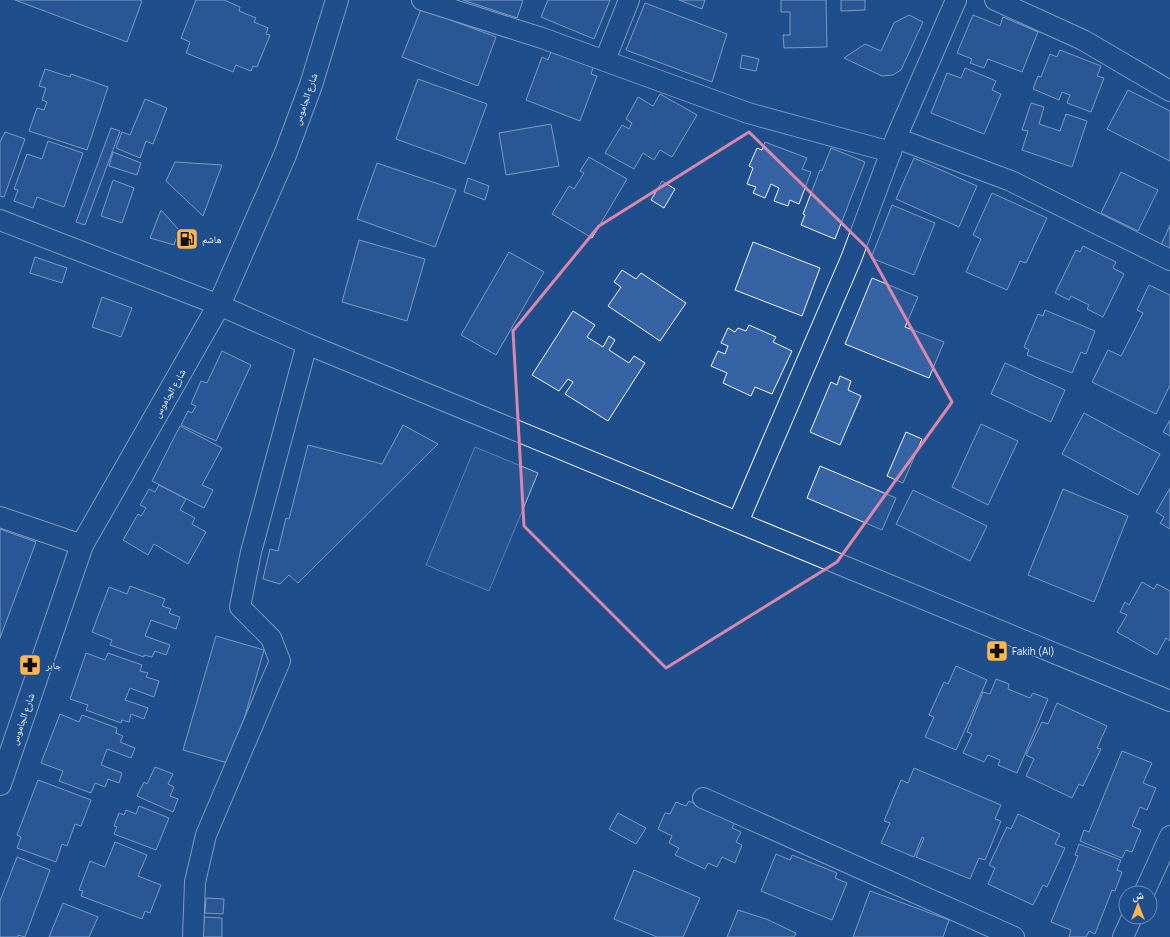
<svg xmlns="http://www.w3.org/2000/svg" width="1170" height="937" viewBox="0 0 1170 937" font-family="Manrope,'Noto Naskh Arabic',sans-serif">
  <style>
    .built { fill: #305b95; stroke: #a8bbd7 }
    .building { fill: #3563a3; stroke: #f2f6ff }
    .lines { fill: none; stroke-linecap: round; stroke-linejoin: round }
    .minor-casing { stroke: #f2f6ff; stroke-width: 22 }
    .tertiary-casing { stroke: #f2f6ff; stroke-width: 24 }
    .minor { stroke: #1f4e8c; stroke-width: 20 }
    .tertiary { stroke: #1f4e8c; stroke-width: 22 }
    .marked { fill: none; stroke: #da87ad; stroke-width: 3; stroke-linejoin: round }
    .labels { text-anchor: middle; dominant-baseline: central; stroke-width: 3; stroke-linejoin: round; paint-order: stroke }
    .street-label { font-size: 10px; fill: #f2f6ff; stroke: #1f4e8c }
    .poi-label { font-size: 10px; fill: #f2f6ff; stroke: #1f4e8c; text-anchor: start }
  </style>
  <rect width="100%" height="100%" fill="#1f4e8c"/>
  <polygon class="built" points="475,447 538,473 489,591 426,565"/>
  <g class="building">
    <polygon points="15,0 140,0 142,1 127,42"/>
    <polygon points="196,0 224,0 240,7 239,11 256,18 254,22 268,28 266,34 270,35 257,67 253,66 251,71 236,65 233,72 186,53 190,42 181,38"/>
    <polygon points="463,0 523,0 517,18"/>
    <polygon points="548,0 610,0 594,39 541,17"/>
    <polygon points="679,0 705,0 702,9"/>
    <polygon points="781,0 826,0 827,47 784,48 783,35 790,35 790,12 781,12"/>
    <polygon points="841,0 865,0 865,10 841,11"/>
    <polygon points="645,3 727,34 712,82 626,50"/>
    <polygon points="421,9 496,37 478,86 402,57"/>
    <polygon points="909,15 923,22 901,70 893,75 882,76 844,58 865,44 881,51 894,23"/>
    <polygon points="973,15 1000,26 1003,17 1038,32 1022,72 988,59 984,68 970,63 972,59 957,53"/>
    <polygon points="553,46 595,62 591,74 597,76 580,121 526,100 542,57 548,60"/>
    <polygon points="1060,50 1101,66 1097,76 1104,78 1091,112 1067,103 1070,95 1062,92 1059,100 1033,89 1038,76 1041,77 1050,54 1057,57"/>
    <polygon points="742,55 759,59 756,71 740,68"/>
    <polygon points="965,68 996,81 992,90 1001,94 984,134 931,113 947,73 961,78"/>
    <polygon points="45,69 70,77 71,74 108,87 87,150 29,131 37,108 44,110 47,102 42,100 46,88 39,86"/>
    <polygon points="418,79 487,104 465,164 396,139"/>
    <polygon points="1128,90 1170,111 1170,161 1107,129"/>
    <polygon points="660,94 697,115 672,157 660,150 654,160 643,153 634,169 605,153 622,125 629,129 632,123 626,119 638,97 653,106"/>
    <polygon points="145,99 167,108 153,144 146,141 140,158 116,148 122,132 130,135"/>
    <polygon points="1031,103 1044,107 1039,124 1060,131 1066,114 1087,121 1072,167 1022,150 1028,131 1022,130"/>
    <polygon points="551,124 559,166 506,175 499,133"/>
    <polygon points="111,128 120,131 85,225 76,222"/>
    <polygon points="5,132 25,139 4,197 0,196 0,142"/>
    <polygon points="48,141 83,153 64,207 37,197 33,208 14,201 18,190 14,189 27,154 42,159"/>
    <polygon points="765,142 807,158 802,169 811,172 799,204 790,200 788,206 774,201 779,188 771,184 765,198 753,193 756,187 747,184 753,168 749,166 757,148 762,150"/>
    <polygon points="831,148 865,162 835,239 801,225 805,215 803,214 820,170 822,171"/>
    <polygon points="113,152 141,163 137,175 109,166"/>
    <polygon points="589,157 627,179 592,238 552,214 569,186 574,189 584,173 580,171"/>
    <polygon points="914,158 977,186 959,227 896,199"/>
    <polygon points="175,162 222,165 203,216 166,181"/>
    <polygon points="377,163 456,190 435,247 357,219"/>
    <polygon points="1121,172 1158,190 1138,231 1101,213"/>
    <polygon points="468,178 489,186 485,200 464,192"/>
    <polygon points="113,180 134,188 122,223 101,216"/>
    <polygon points="662,181 675,189 664,208 651,200"/>
    <polygon points="992,193 1047,218 1026,263 1020,261 1007,290 966,272 981,239 973,235"/>
    <polygon points="892,205 935,223 914,275 871,258"/>
    <polygon points="161,210 179,230 174,245 150,238"/>
    <polygon points="1170,225 1170,249 1161,245"/>
    <polygon points="359,240 425,259 407,321 342,302"/>
    <polygon points="753,242 820,268 802,316 735,290"/>
    <polygon points="1083,246 1116,262 1113,268 1124,274 1103,317 1087,309 1089,305 1071,296 1069,300 1055,293 1076,250 1080,252"/>
    <polygon points="509,252 544,272 496,355 461,335"/>
    <polygon points="35,257 67,268 62,283 30,273"/>
    <polygon points="622,270 636,279 641,273 686,303 660,341 608,306 621,287 614,282"/>
    <polygon points="872,278 918,297 905,327 944,342 929,378 845,344"/>
    <polygon points="1149,285 1170,295 1170,385 1156,414 1092,382 1108,350 1121,356 1143,313 1137,310"/>
    <polygon points="102,297 132,308 121,337 92,327"/>
    <polygon points="1045,310 1095,331 1086,354 1081,352 1072,373 1027,355 1029,350 1024,347 1038,314 1043,316"/>
    <polygon points="573,311 595,325 587,337 603,347 609,336 615,340 609,350 629,363 634,356 645,363 608,421 565,394 573,382 568,379 559,391 532,375"/>
    <polygon points="749,325 776,337 773,342 792,351 772,394 755,387 751,396 723,383 727,373 711,366 718,351 725,354 728,346 721,343 728,328 735,332 738,328 746,331"/>
    <polygon points="222,351 251,365 216,441 181,425 188,411 192,413 196,406 191,404 201,381 207,383"/>
    <polygon points="1005,363 1065,390 1051,422 991,394"/>
    <polygon points="840,376 851,381 848,390 861,396 840,445 810,432 831,382 837,385"/>
    <polygon points="1084,413 1160,454 1138,495 1062,454"/>
    <polygon points="1170,420 1170,436 1163,432"/>
    <polygon points="981,424 1018,441 988,505 952,487"/>
    <polygon points="403,425 438,444 298,583 289,575 280,584 263,579 270,549 278,551 286,518 289,519 308,445 382,464"/>
    <polygon points="180,426 222,448 202,485 213,490 204,508 152,481"/>
    <polygon points="906,432 922,439 903,483 887,476"/>
    <polygon points="820,466 896,498 882,530 807,498"/>
    <polygon points="159,485 186,499 180,510 195,518 192,524 206,532 188,564 154,544 148,555 123,540 138,514 141,516 146,508 140,505 149,489 155,492"/>
    <polygon points="1170,488 1170,529 1160,523 1164,517 1156,512"/>
    <polygon points="1063,489 1128,516 1094,602 1028,575"/>
    <polygon points="913,490 987,526 970,561 896,524"/>
    <polygon points="0,529 36,542 0,638"/>
    <polygon points="1142,582 1154,589 1157,584 1170,591 1170,641 1166,638 1157,655 1117,632 1127,615 1120,612 1125,602 1129,605"/>
    <polygon points="130,586 165,599 162,606 171,609 169,613 180,617 176,629 151,620 145,636 170,645 166,655 155,651 152,657 144,655 144,657 110,645 112,640 92,632 109,587 127,594"/>
    <polygon points="216,636 264,650 231,764 183,750"/>
    <polygon points="86,653 105,660 108,653 142,665 140,671 148,673 146,677 159,681 154,697 130,688 125,700 148,708 144,719 131,714 129,722 122,720 121,723 86,710 88,705 70,699"/>
    <polygon points="956,666 987,680 956,750 925,737 934,717 929,715 944,682 948,684"/>
    <polygon points="996,679 1009,684 1008,689 1030,698 1033,693 1048,699 1017,773 998,765 1000,760 988,755 984,762 963,753 972,734 967,732 983,692 990,694"/>
    <polygon points="1057,703 1107,726 1097,748 1101,749 1083,786 1079,784 1072,798 1026,776 1034,759 1026,755 1042,722 1048,724"/>
    <polygon points="60,714 79,722 82,715 117,728 116,733 123,736 120,742 135,748 131,758 107,749 101,765 122,773 119,783 108,779 105,787 95,783 91,793 59,781 63,771 41,763"/>
    <polygon points="1122,751 1152,763 1143,783 1156,788 1147,810 1140,807 1132,826 1141,830 1132,852 1126,850 1122,858 1080,841 1084,830 1089,832"/>
    <polygon points="155,767 173,774 168,784 174,787 170,796 178,799 173,812 137,796 144,782 147,784"/>
    <polygon points="914,768 1001,805 995,819 1001,821 985,860 979,858 970,879 916,857 924,838 922,837 914,857 881,843 890,823 884,821 901,780 908,783"/>
    <polygon points="38,780 91,800 81,826 75,824 67,846 62,844 56,862 17,848 21,837 17,835"/>
    <polygon points="689,801 735,822 732,828 741,832 736,842 742,845 735,863 722,857 717,867 708,863 705,869 675,855 679,848 669,843 672,836 658,829 665,813 670,814 676,802 686,806"/>
    <polygon points="139,806 169,818 156,850 114,834 117,827 114,826 119,813 124,815 126,810 136,814"/>
    <polygon points="618,813 646,828 636,844 609,829"/>
    <polygon points="1018,814 1060,834 1055,844 1065,848 1047,887 1043,885 1033,905 988,884 995,868 989,865 1007,827 1011,829"/>
    <polygon points="115,842 147,855 138,876 161,885 150,913 145,911 142,919 81,896 83,891 79,890 90,861 105,867"/>
    <polygon points="1079,844 1121,860 1117,870 1122,872 1115,891 1112,890 1095,934 1089,931 1086,937 1069,937 1071,930 1051,922 1078,856 1075,855"/>
    <polygon points="776,854 790,860 792,855 837,873 835,878 847,883 832,920 761,891"/>
    <polygon points="17,857 50,870 25,937 18,935 18,937 0,937 0,901"/>
    <polygon points="634,870 700,898 683,937 657,937 614,919"/>
    <polygon points="870,891 949,920 943,937 853,937"/>
    <polygon points="206,898 224,899 223,914 205,913"/>
    <polygon points="63,903 98,917 89,937 49,937"/>
    <polygon points="738,910 766,919 796,933 794,937 727,937"/>
    <polygon points="204,917 222,918 222,937 203,937"/>
  </g>
  <g class="lines">
    <g class="minor-casing">
      <g id="minor">
        <polyline points="422,0 542,38 748,113 891,152"/>
        <polyline points="995,0 1083,40 1170,91"/>
        <polyline points="605,60 629,0"/>
        <polyline points="896,138 1011,181 1170,260"/>
        <polyline points="0,220 219,305 307,344 1170,701"/>
        <polyline points="0,517 82,545"/>
        <polyline points="738,522 851,259 896,138 956,0"/>
        <polyline points="703,798 1014,937"/>
        <polyline points="1144,893 1170,836"/>
        <polyline points="193,937 195,882 206,835 280,661 271,638 240,607 251,552 307,344"/>
        <polyline points="1123,937 1132,917"/>
      </g>
    </g>
    <g class="tertiary-casing">
      <polyline id="tertiary" points="0,784 82,545 219,305 285,155 311,85 337,0"/>
    </g>
    <use href="#minor" class="minor"/>
    <use href="#tertiary" class="tertiary"/>
  </g>
  <path d="M0 0H1170V937H0ZM749,132L867,248L952,402L837,562L666,668L524,526L513,331L599,226Z" fill="#1f4e8c" fill-opacity=".55" fill-rule="evenodd"/>
  <path class="marked" d="M749,132L867,248L952,402L837,562L666,668L524,526L513,331L599,226Z"/>
  <defs>
    <g id="fuel-square" transform="scale(1.15)"><rect x="-9" y="-9" width="18" height="18" rx="4" fill="#ffb74d" stroke="#1f4e8c"/><path d="M-5.5-6h7V0h2V4h1.3V-2.5L3-4.5l.8-.8L6-3V5H2.5V1h-1V6h-7ZM-4.2-4.7v3.2H.2V-4.7Z" fill="#111"/></g>
    <g id="pharmacy-square" transform="scale(1.15)"><rect x="-9" y="-9" width="18" height="18" rx="4" fill="#ffb74d" stroke="#1f4e8c"/><path d="M-2-6h4v4h4v4h-4v4h-4v-4h-4v-4h4Z" fill="#111"/></g>
  </defs>
  <g fill-rule="evenodd">
    <use href="#fuel-square" x="187" y="239"/>
    <use href="#pharmacy-square" x="997" y="651"/>
    <use href="#pharmacy-square" x="30" y="665"/>
  </g>
  <g class="labels">
    <g class="street-label">
      <text transform="translate(305 99) rotate(-71)">شارع الجاموس</text>
      <text transform="translate(169 393) rotate(-60)">شارع الجاموس</text>
      <text transform="translate(22 719) rotate(-71)">شارع الجاموس</text>
    </g>
    <g class="poi-label">
      <text x="202" y="239">هاشم</text>
      <text x="1012" y="651">Fakih (Al)</text>
      <text x="46" y="665">جابر</text>
    </g>
  </g>
  <g transform="translate(1138 905)"><circle r="19" fill="#1f4e8c" stroke="#7391ba"/>
  <path d="M0-3L7 15L0 10L-7 15Z" fill="#ffb74d"/>
  <text y="-6" font-size="11" font-weight="bold" text-anchor="middle" fill="#f2f6ff">ش</text>
  </g>
</svg>
